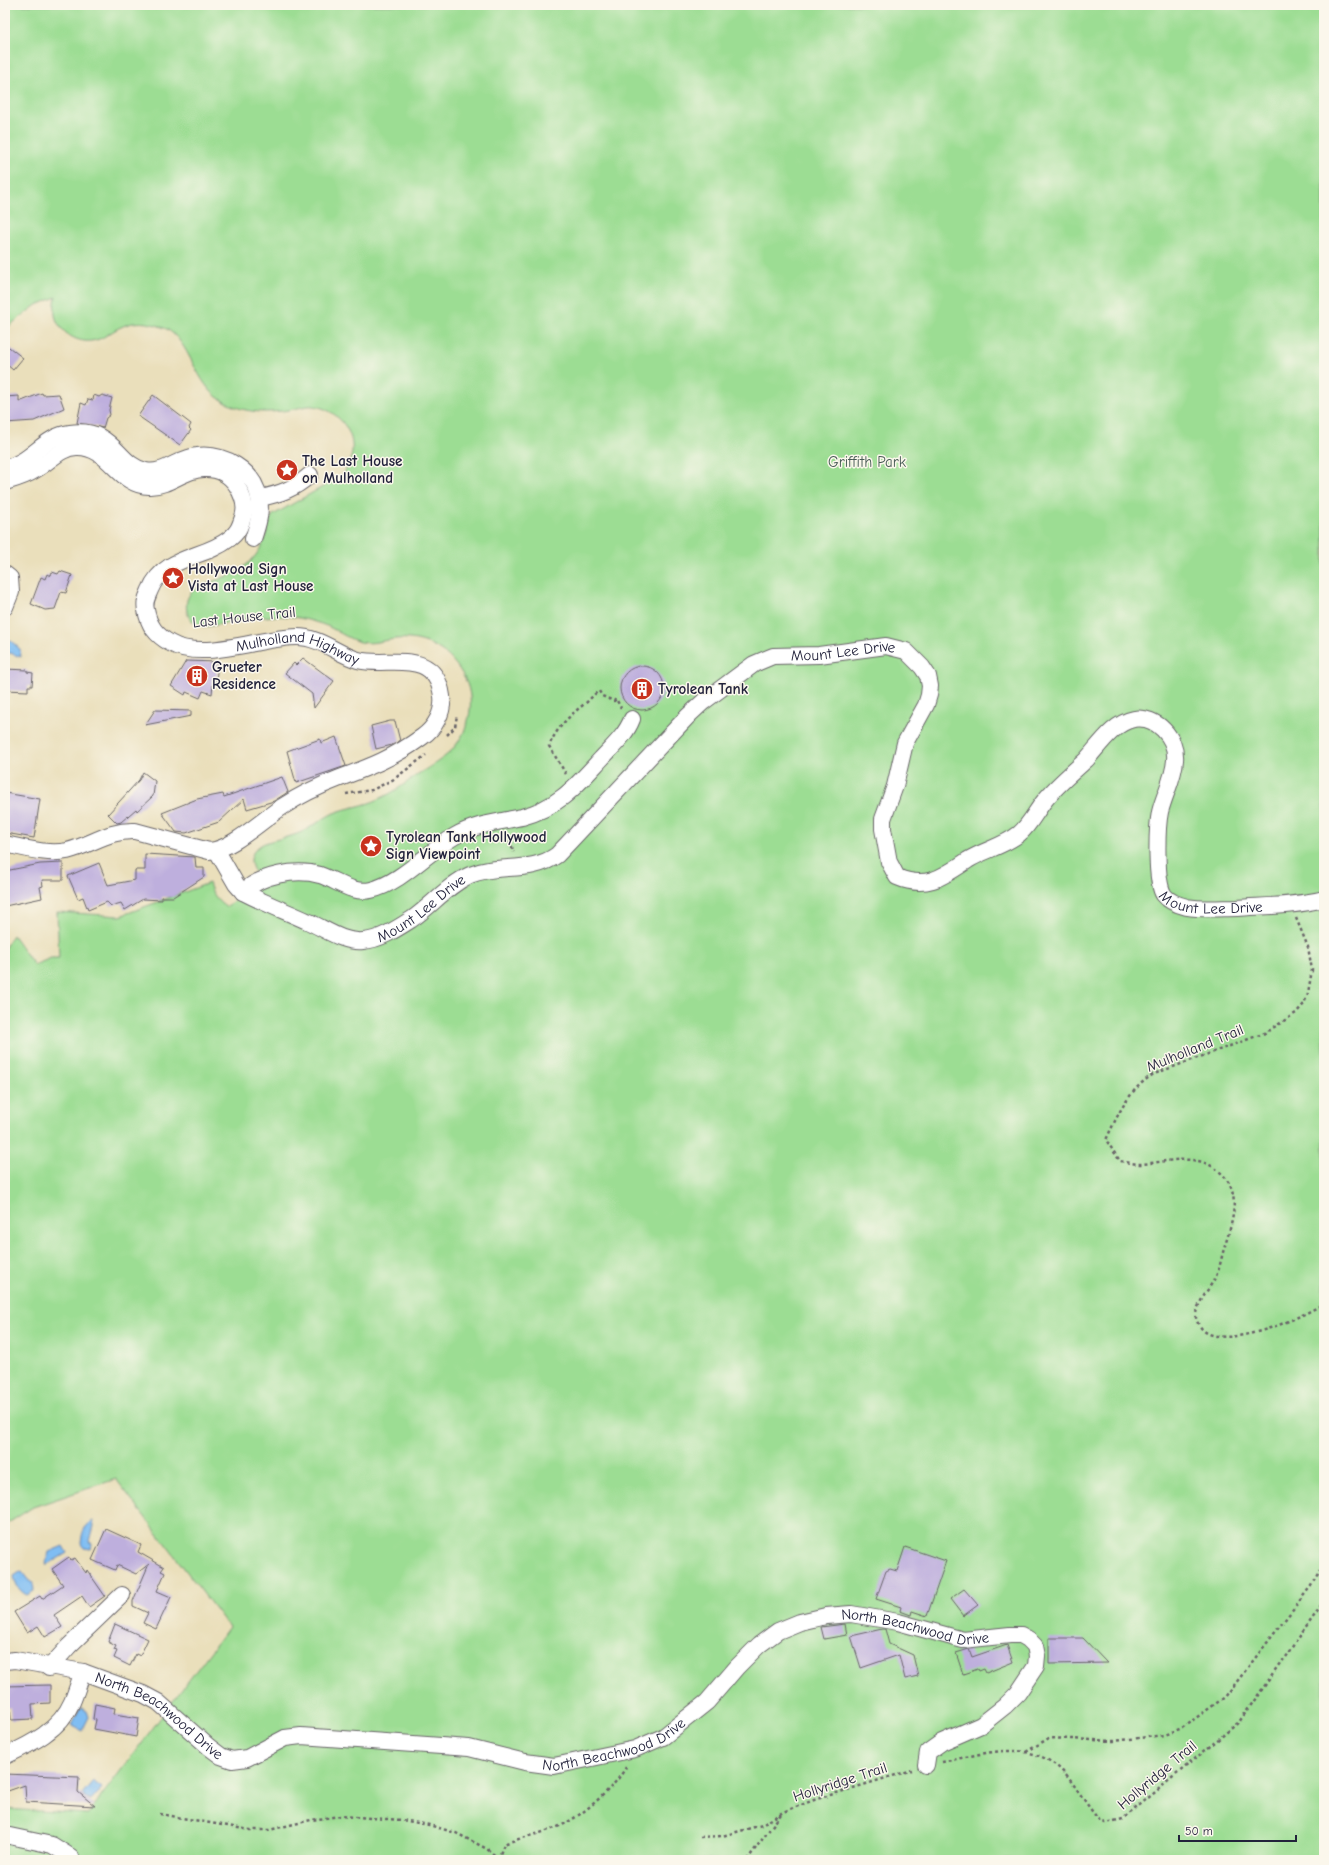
<svg xmlns="http://www.w3.org/2000/svg" width="1329" height="1865" viewBox="0 0 1329 1865" font-family="'Comic Neue',sans-serif">
  <style>
    .green { fill: #9cdd93; stroke: #5f8067 }
    .water { fill: #7fbdf3; stroke: #507097 }
    .building { fill: #beafdd }
    .lines { fill: none; stroke-linecap: round; stroke-linejoin: round }
    .minor-casing { stroke: #686468; stroke-width: 18 }
    .path { stroke: #686468; stroke-width: 2.5; stroke-dasharray: 3 3; stroke-linecap: butt }
    .minor { stroke: #fff; stroke-width: 16 }
    .labels { text-anchor: middle; dominant-baseline: central; stroke-width: 3; stroke-linejoin: round; paint-order: stroke }
    .poi-label { font-size: 15px; font-weight: bold; fill: #22223b; stroke: #fbf7ec; text-anchor: start }
    .park-label { font-size: 15px; fill: #475a55; stroke: #fbf7ec }
    .street-label { font-size: 15px; fill: #22223b; stroke: #fbf7ec }
  </style>
  <rect width="100%" height="100%" fill="#fbf7ec"/>
  <filter id="ink" filterUnits="userSpaceOnUse"><feTurbulence type="fractalNoise" baseFrequency=".025" numOctaves="2"/><feDisplacementMap in="SourceGraphic" scale="8" xChannelSelector="R" yChannelSelector="G"/><feConvolveMatrix kernelMatrix="1 2 1 2 8 2 1 2 1" color-interpolation-filters="sRGB"/></filter>
  <filter id="wash" filterUnits="userSpaceOnUse"><feTurbulence type="fractalNoise" baseFrequency=".012" numOctaves="4" result="noise"/><feDisplacementMap in="SourceGraphic" scale="16" xChannelSelector="R" yChannelSelector="G"/><feGaussianBlur stdDeviation="0.9" result="paint"/><feColorMatrix in="noise" values="0 0 0 0 0 0 0 0 0 0 0 0 0 0 0 0 0 1.4 0 .05"/><feComposite in="paint" operator="in"/></filter>
  <g filter="url(#wash)">
    <rect width="100%" height="100%" fill="#eadfbb"/>
    <path class="green" d="M5,5H1324V1860H5V1809L88,1814L229,1627L116,1479L33,1507L5,1525V947L13,935L34,965L51,958H59L57,912L120,916L209,883C212,894 217,900 227,907L263,879C249,871 246,854 261,845C269,840 287,838 297,834C310,829 321,819 334,813C349,807 365,806 379,799C393,793 406,783 418,774C428,768 440,761 449,753C468,735 477,703 465,679C451,651 426,636 395,639C386,640 376,643 367,643C352,642 340,632 327,626C319,623 309,620 300,618C270,612 235,622 205,627C196,624 189,621 187,612C182,586 208,585 225,577C235,573 243,568 251,561C259,552 264,543 267,532C269,525 268,520 273,515L342,476C347,469 351,461 352,452C355,430 335,408 313,406C306,405 296,409 289,410C263,414 239,413 217,397C193,378 188,336 162,327C149,322 134,320 121,327C111,331 103,340 91,341C76,343 58,331 55,315C54,309 55,303 56,297L35,306L5,329Z"/>
    <g class="water">
      <polygon points="10,640 20,649 21,657 10,653 5,653 5,642"/>
      <path d="M93,1521L94,1526L90,1541L92,1545L91,1549L84,1548L81,1544C82,1533 83,1527 93,1521Z"/>
      <polygon points="63,1546 67,1553 47,1565 46,1563 49,1552"/>
      <path d="M20,1572H22L29,1581L33,1582L34,1591L27,1595C20,1592 15,1584 14,1576Z"/>
      <polygon points="81,1708 87,1711 89,1717 82,1731 71,1725"/>
      <polygon points="93,1781 102,1788 91,1801 82,1794"/>
    </g>
    <g id="blocks">
      <g class="building">
        <polygon points="5,344 23,358 13,370 5,363"/>
        <polygon points="42,393 43,395 59,394 64,408 34,421 5,423 5,397 19,396 19,402"/>
        <polygon points="94,395 99,397 102,395 112,398 109,410 110,415 106,418 103,428 77,423 81,403 86,405 88,399 93,400"/>
        <polygon points="153,395 191,424 189,428 191,430 180,445 138,416"/>
        <polygon points="60,571 72,575 66,593 61,592 55,609 45,610 31,604 41,577 45,579 47,574 50,576 52,572 58,574"/>
        <polygon points="303,658 334,681 314,708 312,694 285,673 294,663 296,665"/>
        <polygon points="186,661 218,662 216,682 213,683 212,694 203,691 200,698 186,692 185,695 171,686"/>
        <circle cx="642" cy="688" r="22"/>
        <polygon points="5,669 27,670 27,672 33,673 32,686 28,686 28,691 5,690"/>
        <polygon points="155,710 191,711 191,716 145,725"/>
        <polygon points="390,721 395,721 400,741 392,745 376,749 371,726"/>
        <polygon points="336,737 346,766 296,783 287,751 320,739 321,743"/>
        <polygon points="143,772 155,781 153,796 137,811 136,809 121,822 117,823 108,814 139,780"/>
        <polygon points="282,777 288,792 274,801 247,809 244,799 219,822 186,833 176,832 162,813 197,799 223,794 224,797"/>
        <polygon points="5,793 40,799 34,838 5,833"/>
        <polygon points="145,854 195,857 196,868 204,868 204,877 173,897 162,897 162,900 143,899 125,910 121,903 111,906 107,902 88,910 83,897 78,899 68,876 99,863 108,885 135,880 135,870 145,870"/>
        <polygon points="63,863 63,880 42,880 43,886 40,887 42,898 5,906 5,871 40,864"/>
        <polygon points="106,1529 141,1545 138,1552 164,1567 161,1571 165,1573 157,1591 171,1597 156,1629 143,1623 148,1613 133,1606 133,1601 149,1564 136,1574 117,1565 115,1570 92,1560"/>
        <polygon points="905,1547 946,1561 927,1616 912,1611 911,1615 900,1611 901,1607 876,1599 886,1571 890,1569 897,1571"/>
        <polygon points="69,1557 71,1560 75,1558 86,1573 87,1570 105,1596 89,1607 82,1596 54,1615 62,1627 45,1637 38,1626 27,1633 14,1612 40,1596 42,1599 63,1585 52,1569"/>
        <polygon points="964,1589 978,1605 963,1616 950,1599"/>
        <polygon points="115,1624 148,1639 140,1656 136,1654 130,1666 114,1658 117,1651 114,1650 116,1646 108,1642"/>
        <polygon points="845,1624 847,1635 824,1639 821,1627"/>
        <polygon points="882,1629 885,1629 889,1644 913,1655 918,1676 905,1679 899,1655 861,1668 851,1636"/>
        <polygon points="1049,1638 1083,1638 1107,1663 1049,1664"/>
        <polygon points="1007,1645 1013,1662 986,1673 984,1669 979,1671 978,1669 963,1674 956,1653 969,1649 972,1657"/>
        <polygon points="50,1685 50,1703 32,1704 33,1719 11,1720 10,1708 5,1708 5,1686"/>
        <polygon points="95,1704 115,1708 114,1714 139,1718 136,1737 94,1729 96,1720 93,1719"/>
        <polygon points="5,1774 79,1777 78,1792 95,1806 26,1802 25,1785 5,1792"/>
      </g>
    </g>
  </g>
  <g filter="url(#ink)">
    <use href="#blocks" fill-opacity="0" stroke="#686468" stroke-width="1"/>
    <g class="lines">
      <g class="minor-casing">
        <g id="minor">
          <path d="M5,468C31,463 44,436 70,433C115,427 116,465 146,471C163,475 180,457 197,456C224,453 254,470 259,498C262,512 257,527 253,539"/>
          <path id="s1" d="M5,482C15,479 26,476 35,470C49,463 60,447 77,447C110,446 118,487 150,486C170,486 185,468 206,469C219,469 230,475 237,486C243,496 247,506 243,517C240,526 238,533 229,539C204,559 164,555 150,590C147,597 144,602 146,610C149,626 156,635 170,643C202,662 261,637 297,637C320,637 337,654 358,660C387,668 435,646 442,696C444,712 435,728 422,737C393,758 372,766 340,778C319,786 300,795 282,807C262,820 231,850 209,851L135,831C108,830 92,845 67,851C47,855 25,848 5,844"/>
          <path d="M260,498C280,494 294,489 310,475"/>
          <polyline points="5,574 10,578 11,592 5,607"/>
          <path id="s2" d="M217,851L236,884L243,892C264,903 285,911 307,921C324,928 343,943 363,941C380,940 398,928 412,919C432,905 448,885 470,875C498,863 531,874 557,855L689,715L703,702L754,664L773,656L819,655L886,646L906,651L922,667L928,676L930,686L929,695L926,705L905,743L895,786L883,819V829L889,862L897,877C927,890 944,876 968,860C984,850 1004,846 1019,834C1030,825 1036,811 1045,800C1057,785 1072,773 1086,760C1099,746 1113,723 1134,719C1156,715 1177,738 1175,760C1174,778 1164,795 1160,812C1157,827 1155,882 1164,895C1169,902 1179,905 1187,907C1203,910 1221,908 1237,908C1266,906 1296,906 1324,899"/>
          <path d="M243,892C261,875 296,868 320,875C338,881 352,894 371,890C401,883 429,851 455,836C476,824 499,822 522,817C559,807 576,786 601,759C612,747 626,735 632,719"/>
          <path id="s3" d="M5,1661L15,1660L83,1672L143,1694L158,1702L209,1747L221,1756L232,1760L247,1758L285,1738L301,1736L469,1748L525,1762L554,1766L635,1749L663,1737L707,1702L737,1667L759,1645L778,1631L800,1622L826,1616L851,1614L898,1622L963,1640L1010,1635H1021L1028,1639L1035,1646L1037,1656L1036,1666L1018,1693L1005,1706L981,1725L942,1742L928,1752L926,1765"/>
          <polyline points="49,1668 69,1646 122,1595"/>
          <path d="M5,1756C31,1744 60,1730 72,1702C76,1693 79,1682 83,1672"/>
          <polyline points="5,1835 52,1845 71,1857 72,1860"/>
        </g>
      </g>
      <g class="path">
        <polyline points="447,735 455,727 457,715"/>
        <path d="M566,774L549,746C557,727 571,714 587,702C591,698 594,694 599,691L602,696L614,701L616,699L621,708"/>
        <polyline points="346,794 372,790 394,779 426,755"/>
        <polyline points="507,835 514,852"/>
        <path d="M1296,918L1308,947L1312,970L1308,993L1304,1004L1296,1013L1265,1033L1154,1074C1129,1089 1118,1114 1106,1140L1120,1161C1126,1162 1134,1164 1141,1164C1169,1162 1199,1151 1222,1174C1243,1195 1231,1225 1224,1249C1221,1258 1220,1269 1215,1278C1209,1289 1199,1301 1196,1313C1195,1319 1198,1324 1202,1329C1224,1352 1302,1318 1324,1303"/>
        <polyline points="1026,1752 1049,1738 1114,1741 1164,1735 1182,1728 1225,1697 1311,1586 1324,1563"/>
        <path d="M942,1762C983,1754 1031,1737 1064,1773C1078,1788 1087,1807 1101,1822L1105,1823L1123,1819L1239,1722L1324,1602"/>
        <polyline points="160,1814 250,1830 269,1830 311,1820 340,1816 402,1820 429,1825 456,1833 487,1849 498,1858"/>
        <polyline points="700,1837 722,1836 762,1825 783,1812 814,1800 912,1770"/>
        <path d="M498,1859L504,1844C524,1836 547,1833 566,1823C586,1812 615,1787 626,1767"/>
        <polyline points="747,1860 781,1814"/>
      </g>
      <use href="#minor" class="minor"/>
    </g>
  </g>
  <defs>
    <g id="sight-disc" transform="scale(1.15)"><circle r="9.5" fill="#c8321e" stroke="#fbf7ec"/><path d="M0-6L1.8-2.2L6-1.7L2.9 1.2L3.7 5.4L0 3.3L-3.7 5.4L-2.9 1.2L-6-1.7L-1.8-2.2Z" fill="#fff"/></g>
    <g id="building-disc" transform="scale(1.15)"><circle r="9.5" fill="#c8321e" stroke="#fbf7ec"/><path d="M-4-6H4V6H1V3H-1V6H-4ZM-2.5-4.3h1.7v1.8h-1.7ZM.8-4.3h1.7v1.8H.8ZM-2.5-1h1.7V.8h-1.7ZM.8-1h1.7V.8H.8Z" fill="#fff"/></g>
  </defs>
  <g fill-rule="evenodd">
    <use href="#sight-disc" x="287" y="470"/>
    <use href="#sight-disc" x="173" y="578"/>
    <use href="#building-disc" x="197" y="676"/>
    <use href="#building-disc" x="642" y="689"/>
    <use href="#sight-disc" x="371" y="846"/>
  </g>
  <g class="labels">
    <g class="poi-label">
      <text x="302" y="461">The Last House<tspan x="302" dy="17">on Mulholland</tspan></text>
      <text x="188" y="569">Hollywood Sign<tspan x="188" dy="17">Vista at Last House</tspan></text>
      <text x="212" y="667">Grueter<tspan x="212" dy="17">Residence</tspan></text>
      <text x="658" y="689">Tyrolean Tank</text>
      <text x="386" y="837">Tyrolean Tank Hollywood<tspan x="386" dy="17">Sign Viewpoint</tspan></text>
    </g>
    <g class="park-label">
      <text x="867" y="462">Griffith Park</text>
    </g>
    <g class="street-label">
      <text transform="translate(244 617) rotate(-6)">Last House Trail</text>
      <text stroke="none"><textPath href="#s2" startOffset="763">Mount Lee Drive</textPath></text>
      <text stroke="none"><textPath href="#s1" startOffset="613">Mulholland Highway</textPath></text>
      <text stroke="none"><textPath href="#s2" startOffset="1626">Mount Lee Drive</textPath></text>
      <text stroke="none"><textPath href="#s2" startOffset="247">Mount Lee Drive</textPath></text>
      <text transform="translate(1195 1048) rotate(-22)">Mulholland Trail</text>
      <text stroke="none"><textPath href="#s3" startOffset="996">North Beachwood Drive</textPath></text>
      <text stroke="none"><textPath href="#s3" startOffset="168">North Beachwood Drive</textPath></text>
      <text stroke="none"><textPath href="#s3" startOffset="648">North Beachwood Drive</textPath></text>
      <text transform="translate(1157 1775) rotate(-40)">Hollyridge Trail</text>
      <text transform="translate(840 1782) rotate(-18)">Hollyridge Trail</text>
    </g>
  </g>
  <rect width="1329" height="1865" fill="none" stroke="#fbf7ec" stroke-width="20"/>
  <path d="M1179 1835v6h117v-6" fill="none" stroke="#22223b" stroke-width="2"/>
  <text x="1185" y="1835" font-size="12" fill="#22223b" stroke="#fbf7ec" stroke-width="3" paint-order="stroke">50 m</text>
</svg>
